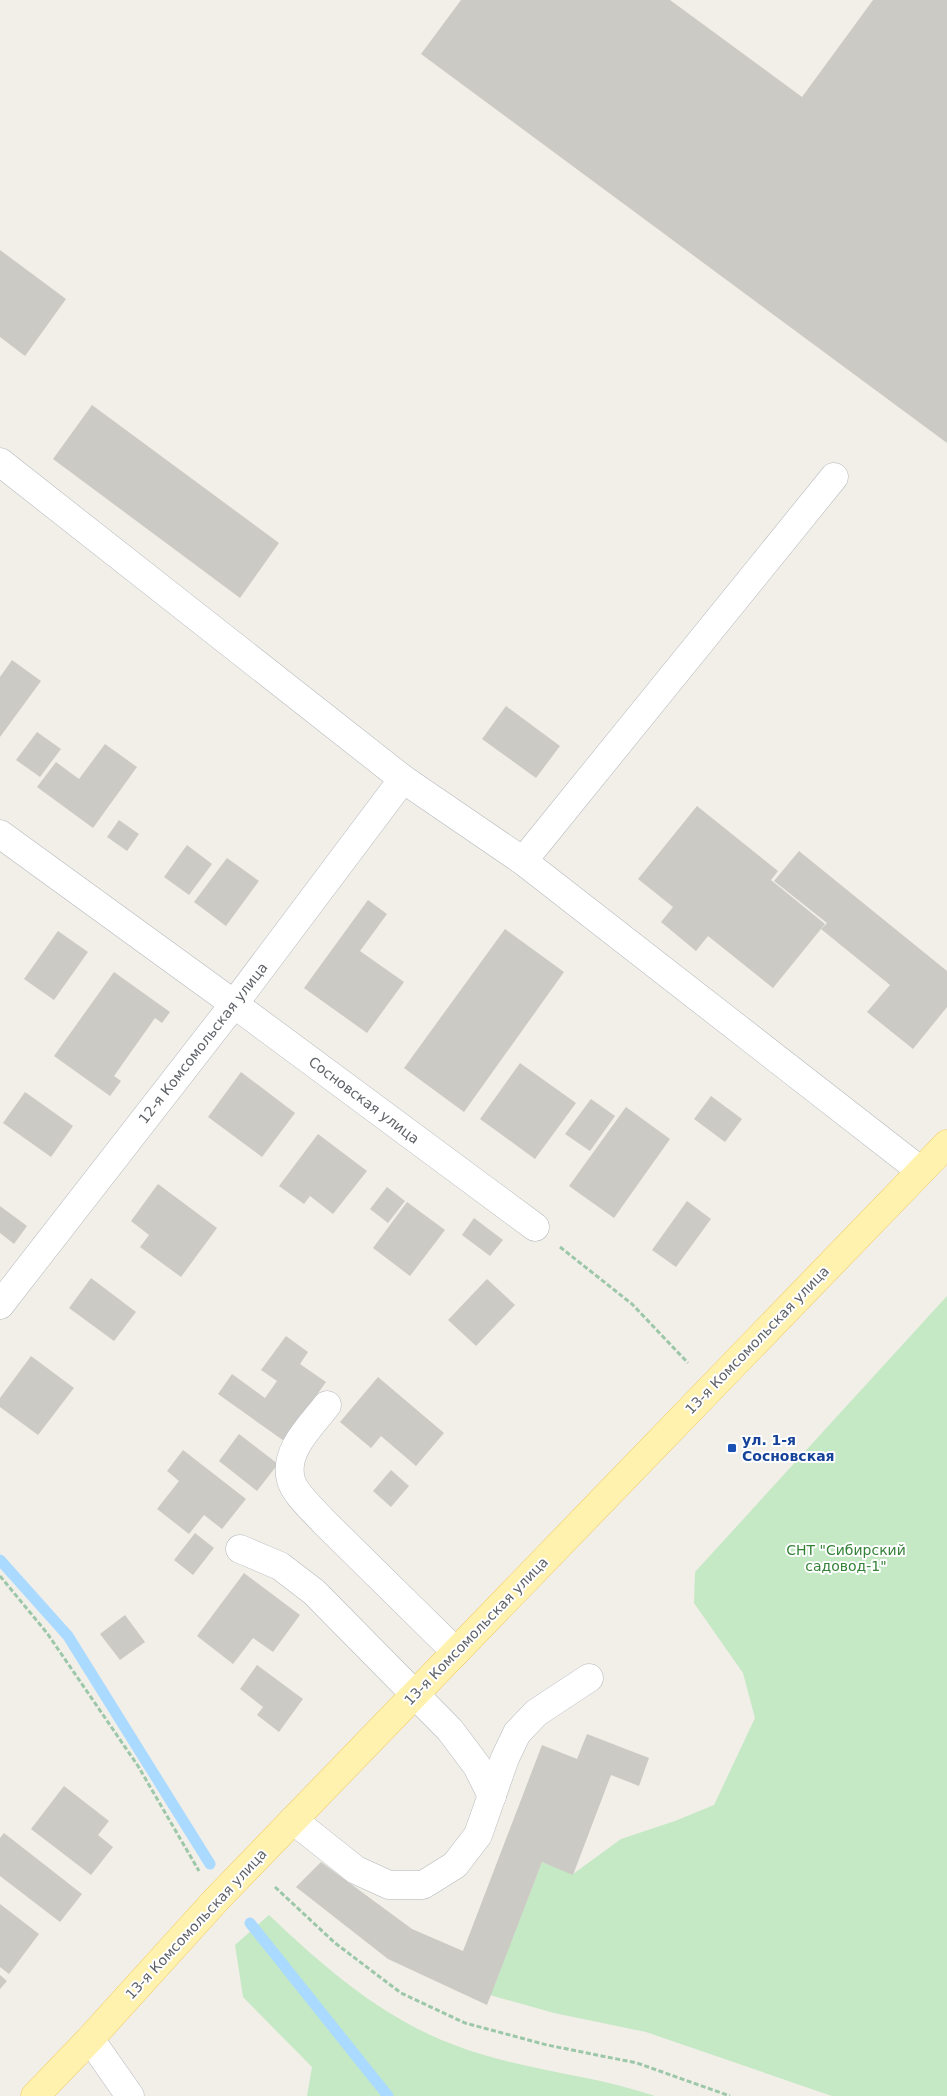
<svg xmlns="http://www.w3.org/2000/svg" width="947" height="2096" viewBox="0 0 947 2096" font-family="'DejaVu Sans',sans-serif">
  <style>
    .green { fill: #c5e8c5 }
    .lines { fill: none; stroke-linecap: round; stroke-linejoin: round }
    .stream { stroke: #aadaff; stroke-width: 11 }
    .building { fill: #cccac5 }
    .minor-casing { stroke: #b5b8bc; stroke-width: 29 }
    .major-casing { stroke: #f2c960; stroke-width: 29 }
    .path { stroke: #9cc7a9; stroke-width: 3; stroke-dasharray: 5 2.5; stroke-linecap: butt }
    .minor { stroke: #fff; stroke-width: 28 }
    .major { stroke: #fff2af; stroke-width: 28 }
    .transit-dot { fill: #1a4fb4; stroke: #fff; stroke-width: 2 }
    .labels { text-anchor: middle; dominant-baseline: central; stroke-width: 4; stroke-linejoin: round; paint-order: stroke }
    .street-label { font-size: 14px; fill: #5f6368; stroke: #fff }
    .transit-label { font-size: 14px; font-weight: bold; fill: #164399; stroke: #fff; text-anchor: start }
    .park-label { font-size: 14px; fill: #348238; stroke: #fff }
  </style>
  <rect width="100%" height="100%" fill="#f1efe8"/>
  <g class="green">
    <polygon points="947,1296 947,2096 832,2096 646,2032 554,2013 490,1995 542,1862 573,1874 621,1839 675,1821 714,1805 755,1718 743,1673 694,1603 695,1572"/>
    <path d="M269,1915C325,1968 383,2019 457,2046C520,2070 591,2074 655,2096H307L312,2067L243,1997L235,1945Z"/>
  </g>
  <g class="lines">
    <g class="stream">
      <polyline points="0,1560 68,1636 210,1864"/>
      <polyline points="250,1923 388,2096"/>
    </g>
  </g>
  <g class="building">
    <polygon points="461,0 670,0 802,97 873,0 947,0 947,443 421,54"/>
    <polygon points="0,250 66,299 25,356 0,337"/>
    <polygon points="92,405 279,543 240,598 53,459"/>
    <polygon points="12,660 41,681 0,737 0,677"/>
    <polygon points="506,706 560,746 536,778 482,739"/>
    <polygon points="37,732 61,749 40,777 16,760"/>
    <polygon points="105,744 137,767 93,828 37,787 56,762 79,779"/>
    <polygon points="697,806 778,871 771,880 825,924 773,988 708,936 696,951 661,922 673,907 638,879"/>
    <polygon points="119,820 139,834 127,851 107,837"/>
    <polygon points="187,845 212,864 189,895 164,877"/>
    <polygon points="799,851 947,971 947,1007 913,1049 867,1012 890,985 821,929 827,923 774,881"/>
    <polygon points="227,858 259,881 226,926 194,902"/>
    <polygon points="368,900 387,914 360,951 404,982 367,1033 304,988"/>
    <polygon points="505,929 564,972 464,1112 404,1068"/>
    <polygon points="58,931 88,952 54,1000 24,979"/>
    <polygon points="114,972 170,1012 162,1023 155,1018 114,1076 121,1081 110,1096 54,1056"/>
    <polygon points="520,1063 576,1103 535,1159 480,1119"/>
    <polygon points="241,1072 295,1113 262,1157 208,1117"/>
    <polygon points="25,1092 73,1126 51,1157 3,1123"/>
    <polygon points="711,1096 742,1119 725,1142 694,1119"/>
    <polygon points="591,1099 615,1116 590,1151 565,1134"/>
    <polygon points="626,1107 670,1139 614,1218 569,1186"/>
    <polygon points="318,1134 367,1171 333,1214 310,1196 304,1204 279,1186"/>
    <polygon points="158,1184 217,1228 181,1277 140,1247 149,1235 131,1221"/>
    <polygon points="387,1187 405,1201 388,1223 370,1209"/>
    <polygon points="687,1201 711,1219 676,1267 652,1250"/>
    <polygon points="407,1202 445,1230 410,1276 373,1248"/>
    <polygon points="0,1206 27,1226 14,1244 0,1233"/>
    <polygon points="474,1218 503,1240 490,1256 462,1235"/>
    <polygon points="91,1278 136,1312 114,1341 69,1308"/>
    <polygon points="487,1279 515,1305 476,1346 448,1320"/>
    <polygon points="286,1336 308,1352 300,1364 326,1382 284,1441 218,1394 232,1374 265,1398 277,1381 261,1370"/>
    <polygon points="31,1356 74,1388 38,1435 0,1407 0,1398"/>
    <polygon points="378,1377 444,1433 416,1466 381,1436 371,1448 340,1422"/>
    <polygon points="239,1434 278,1464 257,1491 219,1461"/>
    <polygon points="183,1450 246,1499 222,1529 204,1515 189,1534 157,1509 179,1481 167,1471"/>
    <polygon points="391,1470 409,1486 391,1507 373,1491"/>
    <polygon points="195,1533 214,1548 193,1575 174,1560"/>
    <polygon points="244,1573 300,1615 273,1652 253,1638 233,1664 197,1636"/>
    <polygon points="125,1615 145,1642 120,1660 100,1634"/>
    <polygon points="257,1665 303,1699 279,1732 257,1715 263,1707 240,1689"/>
    <polygon points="587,1734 649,1758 639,1786 611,1775 573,1875 542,1862 487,2005 388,1959 296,1887 321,1862 412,1929 463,1951 542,1745 577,1759"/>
    <polygon points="64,1786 109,1821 98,1835 113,1847 91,1875 31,1829"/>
    <polygon points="4,1833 82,1894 60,1922 0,1876 0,1838"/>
    <polygon points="0,1904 39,1934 9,1974 0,1967"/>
    <polygon points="0,1975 7,1981 0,1989"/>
  </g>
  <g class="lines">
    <g class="minor-casing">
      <g id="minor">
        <polyline points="0,462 403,779 523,861 921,1171"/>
        <polyline points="0,834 234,1004 535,1227"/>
        <polyline points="523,861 834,477"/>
        <polyline points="0,1305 234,1004 403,779"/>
        <path d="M327,1405C311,1426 283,1451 291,1480C294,1493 315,1512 324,1522L456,1652"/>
        <polyline points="240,1549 280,1566 314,1592 450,1730 477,1766 492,1796"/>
        <polyline points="293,1820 356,1870 389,1885 423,1885 455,1865 478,1835 505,1758 517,1733 536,1713 589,1678"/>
        <polyline points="90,2039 130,2096"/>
      </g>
    </g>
    <g class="major-casing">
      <polyline id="major" points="35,2096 90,2039 216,1900 947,1144"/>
    </g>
    <g class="path">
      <polyline points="560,1247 632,1304 688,1363"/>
      <polyline points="0,1576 47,1633 138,1766 199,1871"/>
      <polyline points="275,1887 335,1943 401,1993 465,2023 547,2045 637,2063 730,2096"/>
    </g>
    <use href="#minor" class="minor"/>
    <use href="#major" class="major"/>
  </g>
  <rect class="transit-dot" x="727" y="1443" width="10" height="10" rx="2.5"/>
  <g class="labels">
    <g class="street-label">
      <text transform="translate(203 1043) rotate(-52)">12-я Комсомольская улица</text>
      <text transform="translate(364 1100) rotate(37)">Сосновская улица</text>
      <text transform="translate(757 1340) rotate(-46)">13-я Комсомольская улица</text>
      <text transform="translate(476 1631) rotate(-46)">13-я Комсомольская улица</text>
      <text transform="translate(196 1924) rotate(-47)">13-я Комсомольская улица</text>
    </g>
    <g class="transit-label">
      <text x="742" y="1440">ул. 1-я<tspan x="742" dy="16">Сосновская</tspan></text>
    </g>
    <g class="park-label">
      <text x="846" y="1550">СНТ "Сибирский<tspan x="846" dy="16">садовод-1"</tspan></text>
    </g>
  </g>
</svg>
